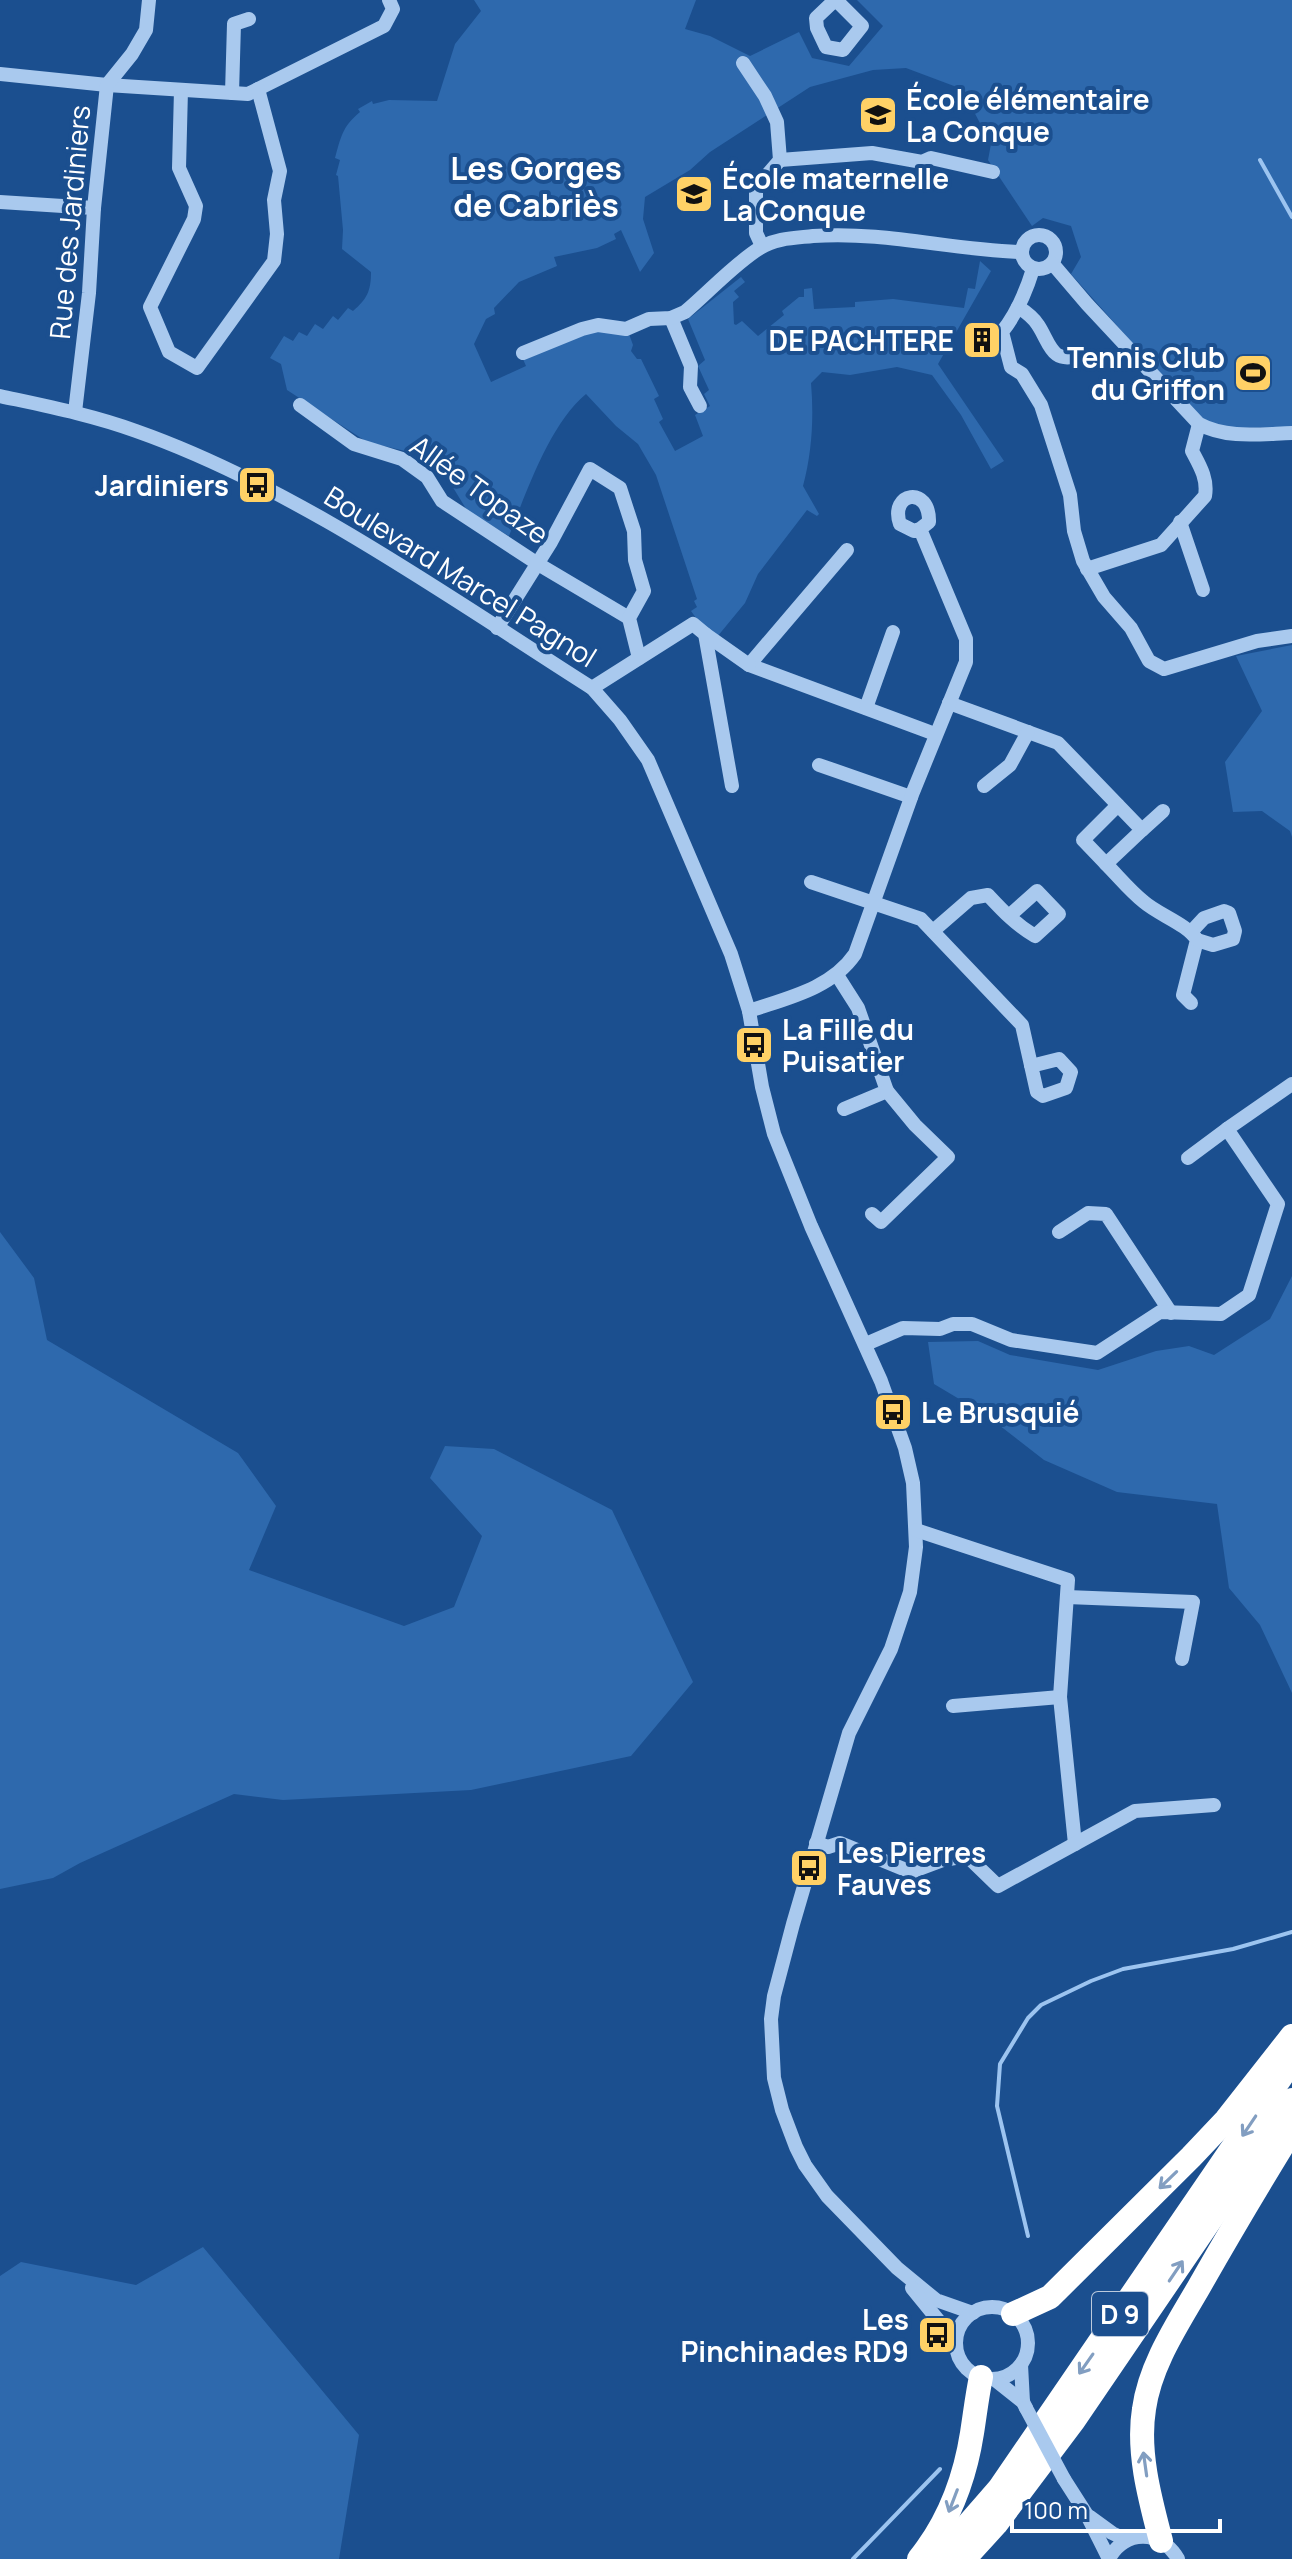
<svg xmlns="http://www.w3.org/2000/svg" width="1292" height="2559" viewBox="0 0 1292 2559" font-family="Manrope,sans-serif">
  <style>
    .green { fill: #2e69ad }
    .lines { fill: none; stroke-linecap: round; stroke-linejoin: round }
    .stream { stroke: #9cc4f0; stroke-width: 4 }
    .minor { stroke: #a9c9ee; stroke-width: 14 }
    .highway { stroke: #fff; stroke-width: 24 }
    .minor-bridge { stroke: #a9c9ee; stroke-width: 14 }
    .oneway { stroke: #829ec1 }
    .labels { text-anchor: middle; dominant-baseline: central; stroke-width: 8; stroke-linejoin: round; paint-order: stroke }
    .shield { fill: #1b4f8f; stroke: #bbcadd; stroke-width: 2 }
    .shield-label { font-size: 26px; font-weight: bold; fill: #fff }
    .poi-label { font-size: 28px; font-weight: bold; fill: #fff; stroke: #1b4f8f; text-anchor: start }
    .street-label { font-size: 28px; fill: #fff; stroke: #1b4f8f }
    .quarter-label { font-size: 32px; font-weight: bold; fill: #fff; stroke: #1b4f8f }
  </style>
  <rect width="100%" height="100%" fill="#1b4f8f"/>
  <g class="green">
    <path d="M474,0H696L685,29L710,36L750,56L799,32L812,58L849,66L883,26L857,0H1292V427L1231,428L1201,420L1071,274L1081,257L1071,226L1043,218L1032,226L988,160L991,144L962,89L906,68L873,70L810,87L710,152L690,170L645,197L643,219L654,253L640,272L621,230L614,234L616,239L597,248L554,257L557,266L519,282L494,308L495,314L486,319L474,344L491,382L526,366L522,357L587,333L601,330L629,334L633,345L631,351L637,359H641L659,396L654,399L663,419L659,422L675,451L703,436L695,415L710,406L704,394L709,390L698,366L705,360L688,319L741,277L745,282L734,291L739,297L733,302L734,324L736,325L742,321L758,336L784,315L782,311L799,297H804V289L812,288L814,309L855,307V302L893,299L964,308L968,288L975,289L980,261L991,271L938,364L1004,461L991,469L961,415L932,375L897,367L850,375L822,372L811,383C814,417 812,453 803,486L819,514L817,516L807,510L758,574L745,603L717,637L706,632L691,611L697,607L694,601L697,599L656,475L638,444L616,426L586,394C549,425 527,491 509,536L468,512L435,458L367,442L287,390L281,364L270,358L284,336L293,341L299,332L307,336L315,324L323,329L333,316L338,320L348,308L353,311C367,299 371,291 371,272L342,249L343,230L338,176L336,175L340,160L335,158C341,137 342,127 360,112L358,109L372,101L373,104L389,100L437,101L455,44L481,11Z"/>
    <polygon points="1292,645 1292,837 1290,831 1262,811 1233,812 1225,762 1262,711 1236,656"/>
    <polygon points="0,1232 34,1278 47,1340 238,1453 276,1506 249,1570 404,1626 454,1607 482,1536 430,1478 445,1446 494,1449 612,1510 693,1682 631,1756 471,1790 283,1800 234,1794 80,1863 53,1878 0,1889"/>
    <polygon points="1292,1276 1292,1693 1260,1625 1229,1588 1217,1504 1117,1492 1044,1460 986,1415 934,1384 928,1342 978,1341 1010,1355 1098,1370 1156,1351 1189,1346 1214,1355 1270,1319"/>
    <polygon points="203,2247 359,2435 339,2559 0,2559 0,2276 21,2262 136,2285"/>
  </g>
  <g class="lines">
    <g class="stream">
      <polyline points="1260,160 1292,217"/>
      <polyline points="1028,2236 997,2106 1000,2064 1028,2018 1041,2005 1091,1981 1123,1969 1233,1949 1292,1932"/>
      <polyline points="853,2559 940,2469"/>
    </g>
    <g class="minor">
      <polyline points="835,0 816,18 817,28 826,47 843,50 862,26 836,0"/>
      <polyline points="743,63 765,96 777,122 780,160 756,188 756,233 762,246"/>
      <polyline points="0,74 107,85 248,94 384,26 393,9 389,0"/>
      <polyline points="181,90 179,168 196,206 194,219 150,307 169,352 197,368 274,261 277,234 274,200 280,171 258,89"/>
      <polyline points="232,93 234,24 249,19"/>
      <polyline points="780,160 872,153 922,162 931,158 993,172"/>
      <polyline points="0,202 94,208"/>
      <circle cx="1039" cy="252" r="17"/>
      <path d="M1052,263L1087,304L1199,424C1227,439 1260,434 1292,433"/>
      <path d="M1033,269C1026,292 1017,313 1002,332L1011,367L1022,374L1041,405L1070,495L1074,531L1083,561L1104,597L1131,628L1149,661L1164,669L1257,641L1292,636"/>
      <path d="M1018,307C1026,312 1033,317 1038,325C1050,343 1051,365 1080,355"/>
      <polyline points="671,318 691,366 690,387 700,406"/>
      <path d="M523,353L582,329L598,325L626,329L649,319L671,318L685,312C709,292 734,264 760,248C776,238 795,238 813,236C886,231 950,250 1021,252"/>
      <path d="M0,396C46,406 92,415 136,431C295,487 450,598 592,688L620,720L648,760L731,954L749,1011L762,1087L774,1134L811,1226L881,1381L905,1448L913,1483L916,1547L910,1592L891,1649L849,1733L793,1924L774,1996L771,2019L774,2078L782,2110L796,2147L805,2165L827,2196L897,2268L936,2300L973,2313"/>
      <polyline points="300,405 354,444 402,459 427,477 442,501 538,564 629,618"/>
      <polyline points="75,412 89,293 94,208 107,85 132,54 146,30 149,0"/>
      <polyline points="1180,522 1203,590"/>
      <polyline points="847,550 749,665 935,734"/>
      <path d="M1087,569L1161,545L1205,496C1208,479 1200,466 1192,451L1199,424"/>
      <polyline points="497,628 551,542 590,469 620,488 634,531 635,560 644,591 629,618 639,658"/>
      <polyline points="705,634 749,665"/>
      <polyline points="592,688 693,624 705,634 732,786"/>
      <polyline points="949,703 1058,743 1142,830 1106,864 1083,840 1118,805"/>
      <polyline points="866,708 893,632"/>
      <polyline points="819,765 911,797"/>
      <polyline points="984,786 1010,765 1028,732"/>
      <polyline points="1142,830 1163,811"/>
      <path d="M1106,864C1118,876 1130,891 1144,902C1159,915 1187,924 1197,940L1183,995L1191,1003"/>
      <polyline points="811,882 921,919 1022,1025 1037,1092 1043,1096 1066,1088 1071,1072 1059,1059 1031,1066"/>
      <path d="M933,931L971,898L988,895C1003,911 1016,925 1035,936L1059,914L1037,891L1009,916"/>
      <polyline points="1191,932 1204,918 1224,911 1229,913 1235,931 1233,939 1213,945 1197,940"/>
      <polyline points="837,975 858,1008 887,1091 844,1109"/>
      <path d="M749,1011C787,998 831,989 855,954L913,792L966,662V639L920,529L929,522C930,485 889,492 900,524L914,531L920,529"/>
      <polyline points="1188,1158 1227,1129"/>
      <polyline points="872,1214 881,1222 948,1157 915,1125 887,1091"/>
      <polyline points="1059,1232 1088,1213 1106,1214 1171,1313"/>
      <polyline points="866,1344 903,1328 940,1329 953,1324 972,1324 1011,1340 1097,1353 1160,1312 1221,1314 1249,1295 1278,1204 1227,1129 1292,1084"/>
      <polyline points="916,1530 1068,1580 1060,1697 1075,1844"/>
      <polyline points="1067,1597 1193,1602 1182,1659"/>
      <polyline points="953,1706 1060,1697"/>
      <polyline points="816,1843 828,1847 840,1843 911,1872 943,1860 967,1856 998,1886 1135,1811 1214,1805"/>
      <polyline points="912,2288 956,2342"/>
      <circle cx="992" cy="2343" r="36"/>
      <polyline points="1021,2365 1023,2402"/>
      <polyline points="994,2379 1023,2402 1026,2408"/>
      <polyline points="1064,2479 1087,2515 1109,2559"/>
      <polyline points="1090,2517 1112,2533 1127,2540"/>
      <path d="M1109,2559C1124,2529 1162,2530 1178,2559"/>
    </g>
    <g class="highway">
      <polyline points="1013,2314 1050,2297 1191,2157 1226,2120 1292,2036"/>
      <path d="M1161,2541C1150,2499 1137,2452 1144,2409C1150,2365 1177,2325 1199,2287C1229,2234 1260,2182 1292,2130"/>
      <path d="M919,2559C948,2523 965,2478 972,2433C975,2414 977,2396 981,2377"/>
      <polyline points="938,2559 999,2489 1292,2061"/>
      <polyline points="964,2559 996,2524 1074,2420 1292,2100"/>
    </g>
    <polyline class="minor-bridge" points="1026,2408 1064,2479"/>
  </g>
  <defs><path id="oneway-shaft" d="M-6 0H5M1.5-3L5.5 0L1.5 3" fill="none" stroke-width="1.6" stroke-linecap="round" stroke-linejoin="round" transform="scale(2)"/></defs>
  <g class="oneway">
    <use href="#oneway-shaft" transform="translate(1249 2126) rotate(124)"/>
    <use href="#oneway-shaft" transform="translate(1168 2180) rotate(136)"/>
    <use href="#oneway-shaft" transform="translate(1176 2271) rotate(-56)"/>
    <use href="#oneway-shaft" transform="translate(1086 2364) rotate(125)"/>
    <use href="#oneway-shaft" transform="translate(1145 2464) rotate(-98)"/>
    <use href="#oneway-shaft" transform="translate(953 2501) rotate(111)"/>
  </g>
  <defs>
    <g id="school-square" transform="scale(2)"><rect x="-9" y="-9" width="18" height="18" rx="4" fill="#ffd166" stroke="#1b4f8f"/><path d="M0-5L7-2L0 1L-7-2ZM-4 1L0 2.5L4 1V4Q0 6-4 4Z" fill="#111"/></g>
    <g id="building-square" transform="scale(2)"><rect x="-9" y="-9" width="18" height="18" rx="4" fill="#ffd166" stroke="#1b4f8f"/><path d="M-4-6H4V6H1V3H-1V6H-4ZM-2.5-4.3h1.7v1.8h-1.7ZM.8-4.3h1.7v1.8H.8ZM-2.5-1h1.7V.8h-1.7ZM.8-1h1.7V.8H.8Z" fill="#111"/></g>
    <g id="stadium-square" transform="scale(2)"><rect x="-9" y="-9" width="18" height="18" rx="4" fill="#ffd166" stroke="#1b4f8f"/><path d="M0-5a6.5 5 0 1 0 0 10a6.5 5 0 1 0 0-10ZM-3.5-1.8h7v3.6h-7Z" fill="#111"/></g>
    <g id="bus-square" transform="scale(2)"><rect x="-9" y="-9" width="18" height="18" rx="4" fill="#ffd166" stroke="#1b4f8f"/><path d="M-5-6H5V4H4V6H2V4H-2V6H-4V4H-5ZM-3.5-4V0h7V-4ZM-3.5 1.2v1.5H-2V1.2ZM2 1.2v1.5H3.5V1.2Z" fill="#111"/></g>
  </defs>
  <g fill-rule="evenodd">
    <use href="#school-square" x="878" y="115"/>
    <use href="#school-square" x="694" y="194"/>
    <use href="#building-square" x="982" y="340"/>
    <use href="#stadium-square" x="1253" y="373"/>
    <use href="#bus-square" x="257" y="485"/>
    <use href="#bus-square" x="754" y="1045"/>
    <use href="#bus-square" x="893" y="1412"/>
    <use href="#bus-square" x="809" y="1868"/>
    <use href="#bus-square" x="937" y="2335"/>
  </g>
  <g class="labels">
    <rect class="shield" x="1092" y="2292" width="56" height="44" rx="6"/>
    <g class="shield-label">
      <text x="1120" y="2314">D 9</text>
    </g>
    <g class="poi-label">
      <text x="906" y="99">École élémentaire<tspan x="906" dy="32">La Conque</tspan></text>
      <text x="722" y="178">École maternelle<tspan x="722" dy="32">La Conque</tspan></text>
      <text x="954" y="340" text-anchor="end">DE PACHTERE</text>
      <text x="1225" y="357" text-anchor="end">Tennis Club<tspan x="1225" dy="32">du Griffon</tspan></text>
      <text x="229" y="485" text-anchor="end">Jardiniers</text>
      <text x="782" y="1029">La Fille du<tspan x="782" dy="32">Puisatier</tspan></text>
      <text x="921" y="1412">Le Brusquié</text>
      <text x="837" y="1852">Les Pierres<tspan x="837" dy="32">Fauves</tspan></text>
      <text x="909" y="2319" text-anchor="end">Les<tspan x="909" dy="32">Pinchinades RD9</tspan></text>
    </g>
    <g class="street-label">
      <text transform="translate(69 222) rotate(-85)">Rue des Jardiniers</text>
      <text transform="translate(480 489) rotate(36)">Allée Topaze</text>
      <text transform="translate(461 576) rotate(32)">Boulevard Marcel Pagnol</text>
    </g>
    <g class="quarter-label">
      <text x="536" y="168">Les Gorges<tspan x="536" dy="37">de Cabriès</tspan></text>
    </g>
  </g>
  <path d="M1012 2519v12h208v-12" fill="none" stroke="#ffffff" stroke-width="4"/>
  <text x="1024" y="2519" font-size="24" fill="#ffffff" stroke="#1b4f8f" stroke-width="6" paint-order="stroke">100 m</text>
</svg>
